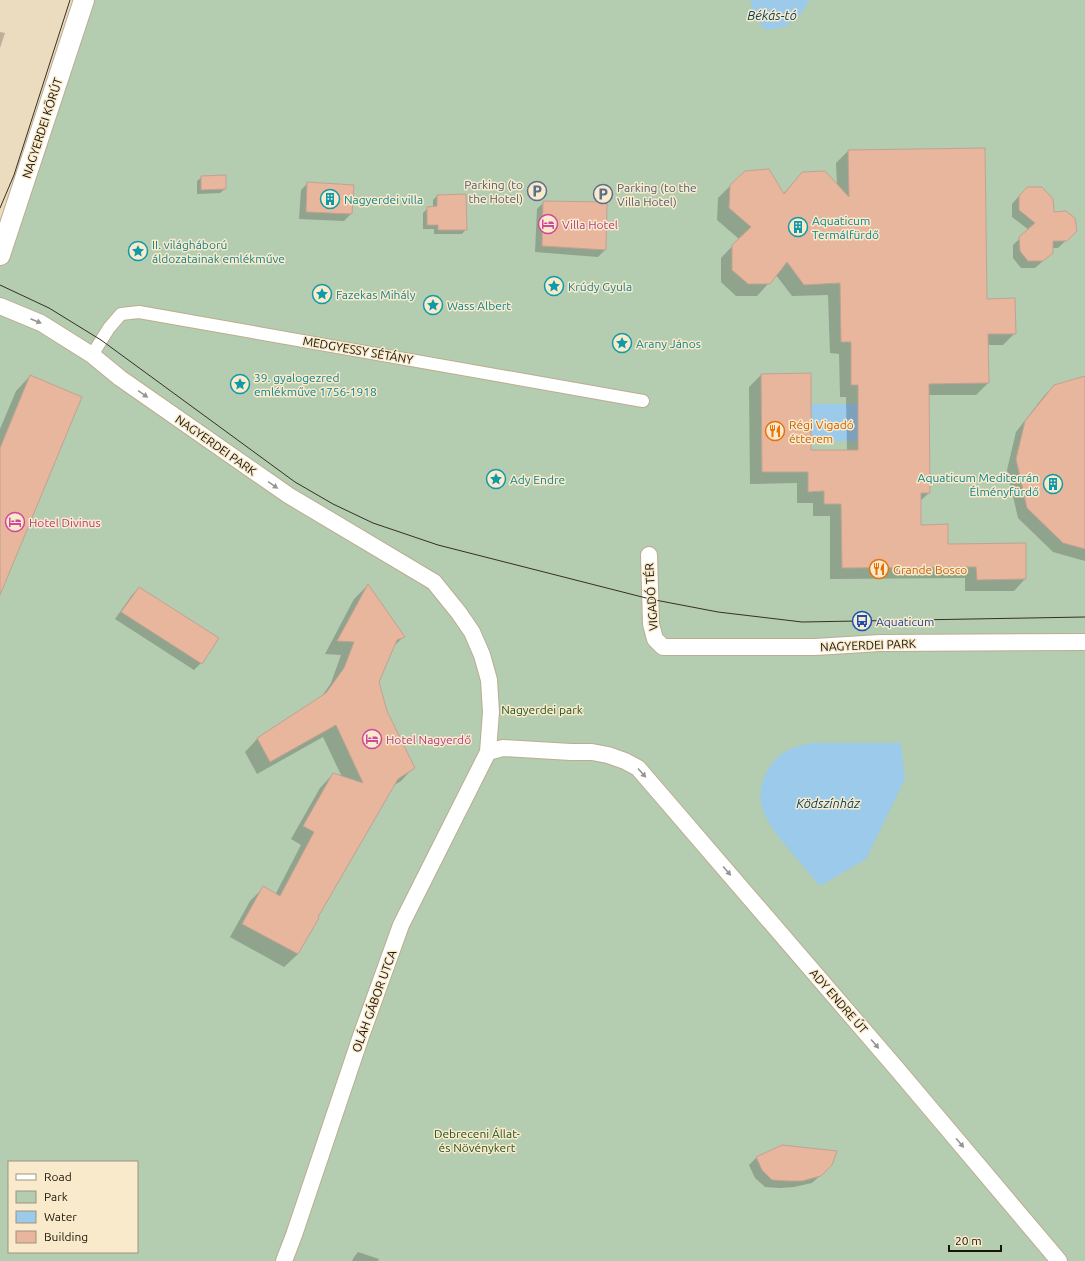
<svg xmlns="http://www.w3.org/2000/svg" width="1085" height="1261" viewBox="0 0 1085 1261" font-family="Ubuntu,sans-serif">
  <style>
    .green { fill: #b4ccb0; fill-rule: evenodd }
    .water { fill: #9bcaeb }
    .shadow { fill: #0003 }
    .building { fill: #e8b59d; stroke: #c1a293 }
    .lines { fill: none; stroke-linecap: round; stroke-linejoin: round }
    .pedestrian-casing { stroke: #bbad90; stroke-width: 14 }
    .minor-casing { stroke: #bbad90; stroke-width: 18 }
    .tertiary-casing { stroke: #bbad90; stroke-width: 22 }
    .pedestrian { stroke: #fff; stroke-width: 12 }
    .minor { stroke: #fff; stroke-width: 16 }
    .tertiary { stroke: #fff; stroke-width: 20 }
    .tram { stroke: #373023; stroke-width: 1 }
    .oneway { fill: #989590 }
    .labels { text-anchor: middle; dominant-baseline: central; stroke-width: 3; stroke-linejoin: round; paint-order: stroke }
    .street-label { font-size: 12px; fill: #191409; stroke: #f9eacc }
    .service-label { font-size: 12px; fill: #4e5e75; stroke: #f9eacc; text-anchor: end }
    .culture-label { font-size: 12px; fill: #0d838f; stroke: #f9eacc; text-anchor: start }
    .hotel-label { font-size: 12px; fill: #b23c85; stroke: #f9eacc; text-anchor: start }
    .food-label { font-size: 12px; fill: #c56008; stroke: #f9eacc; text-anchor: start }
    .transit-label { font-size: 12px; fill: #164399; stroke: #f9eacc; text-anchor: start }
    .park-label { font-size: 12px; fill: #22511b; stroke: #f9eacc }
    .water-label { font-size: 13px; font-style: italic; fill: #003d5d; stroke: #f9eacc }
  </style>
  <rect width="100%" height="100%" fill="#ebdcbf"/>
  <path class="green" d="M84,0H1085V1261H0V255ZM9,1162H137V1252H9Z"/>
  <g class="water">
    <path d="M751,0H809C800,20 786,31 764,29L752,11Z"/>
    <rect x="811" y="404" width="47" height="37"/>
    <path d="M815,743H901L905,779L866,859L820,886C809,873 798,860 787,847C766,822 750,800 769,768C779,751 796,745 815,743Z"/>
  </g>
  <g class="shadow">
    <polygon points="0,32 5,33 0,48"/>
    <polygon points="848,151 986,300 1015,333 1003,345 988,345 988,383 976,395 928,395 929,493 920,501 920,526 947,545 1025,579 1014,591 965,591 965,578 830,579 830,516 813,516 813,503 797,503 797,483 750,484 749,387 761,375 810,451 847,451 846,397 840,397 839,354 830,353 828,295 792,296 776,275 757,296 736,296 721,282 721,258 739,239 717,220 718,198 730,186 783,194 802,173 837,185 836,163"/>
    <polygon points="202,177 225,189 220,193 197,194 197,181"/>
    <polygon points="308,183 351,214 344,221 299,219 301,190"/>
    <polygon points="1020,195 1053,213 1076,231 1058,248 1052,248 1052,253 1035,268 1021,268 1013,258 1013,245 1029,230 1012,217 1012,204"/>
    <polygon points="437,196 466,229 462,234 434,234 434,229 423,229 423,213 428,208 433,208 433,200"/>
    <polygon points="544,202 605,250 598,257 535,252 537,209"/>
    <polygon points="30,376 0,594 0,429 16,391"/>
    <polygon points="1085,377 1085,561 1053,552 1018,518 1007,470 1016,432 1044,396 1054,386"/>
    <polygon points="367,586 404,636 392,648 377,682 386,711 414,767 401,781 393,786 316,918 298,954 284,967 230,937 250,901 263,888 275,895 301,845 291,839 320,788 333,774 342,777 323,737 257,774 245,752 258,738 320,699 331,683 341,655 325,654 354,599"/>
    <polygon points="139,588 201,663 194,670 115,619 132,595"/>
    <polygon points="782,1146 824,1172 812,1183 794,1187 780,1188 765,1187 755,1178 749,1165 756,1158"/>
    <polygon points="358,1252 379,1259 378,1261 352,1261 354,1257"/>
  </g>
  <g class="building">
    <polygon points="985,148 987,299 1015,298 1016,334 988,334 989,383 929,384 930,493 921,493 921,525 948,524 948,544 1026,543 1026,579 977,580 976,567 842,568 841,504 824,504 824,491 808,492 808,472 762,472 761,374 811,373 811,450 858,450 858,385 851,385 851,342 841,342 840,283 804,285 787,262 770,284 748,284 732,270 732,245 751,227 729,208 730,185 745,171 769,169 784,194 802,172 825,171 849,197 848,150"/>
    <polygon points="226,175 226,189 201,190 201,176"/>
    <polygon points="307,182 354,185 352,214 306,212"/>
    <polygon points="1027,187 1042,187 1053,199 1054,212 1066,211 1075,218 1077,231 1067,241 1053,241 1053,253 1043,261 1028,261 1020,251 1019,237 1035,223 1019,210 1019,196"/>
    <polygon points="466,194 467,230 438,230 438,225 427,225 427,207 437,206 437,195"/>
    <polygon points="543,201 607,202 606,250 542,246"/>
    <polygon points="30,375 82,397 0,595 0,448"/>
    <polygon points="1085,376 1085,549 1063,543 1027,508 1016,459 1025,421 1054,385"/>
    <polygon points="368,584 405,637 397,640 379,682 387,711 415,768 398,779 318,917 319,918 298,954 242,924 263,886 280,896 314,832 303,826 333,773 363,783 336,725 270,762 257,738 326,693 344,668 354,642 337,641"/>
    <polygon points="139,587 219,638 202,664 121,612"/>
    <polygon points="782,1145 837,1151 832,1165 821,1176 802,1181 787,1181 772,1180 762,1170 756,1157"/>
  </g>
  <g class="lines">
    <g class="pedestrian-casing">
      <polyline id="pedestrian" points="92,355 109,328 121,314 139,312 643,401"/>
    </g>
    <g class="minor-casing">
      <g id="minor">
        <polyline points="0,306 41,323 92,355 120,378 288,495 434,582 459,613 472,632 482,655 489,680 491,712 488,752 401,925 361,1036 294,1235 284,1261"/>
        <polyline points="649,555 651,624 655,639 663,647 815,647 880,643 1085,642"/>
        <polyline points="488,752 503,748 571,752 592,752 608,755 625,761 638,768 897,1069 1059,1261"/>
      </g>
    </g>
    <g class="tertiary-casing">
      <polyline id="tertiary" points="0,255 84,0"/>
    </g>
    <use href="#pedestrian" class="pedestrian"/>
    <use href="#minor" class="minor"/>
    <use href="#tertiary" class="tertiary"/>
    <g class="tram">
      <polyline points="0,208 14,175 70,0"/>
      <polyline points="0,285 49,308 101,340 295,482 333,504 373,523 438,545 650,599 718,612 802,622 1085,617"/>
    </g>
  </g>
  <defs><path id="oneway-solid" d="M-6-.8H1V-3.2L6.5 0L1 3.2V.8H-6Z"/></defs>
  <g class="oneway">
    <use href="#oneway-solid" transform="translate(36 321) rotate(23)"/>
    <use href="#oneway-solid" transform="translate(143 394) rotate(35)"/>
    <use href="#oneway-solid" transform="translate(273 485) rotate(35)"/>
    <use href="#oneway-solid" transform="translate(642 773) rotate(48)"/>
    <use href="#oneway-solid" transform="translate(727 871) rotate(49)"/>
    <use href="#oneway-solid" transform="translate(875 1044) rotate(49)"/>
    <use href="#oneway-solid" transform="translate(960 1143) rotate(50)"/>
  </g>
  <defs>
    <g id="parking-ring" transform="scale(1)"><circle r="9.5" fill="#f9eacc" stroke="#5c6f8a" stroke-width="1.5"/><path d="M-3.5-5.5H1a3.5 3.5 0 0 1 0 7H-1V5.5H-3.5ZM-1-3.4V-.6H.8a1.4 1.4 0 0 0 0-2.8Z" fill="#5c6f8a"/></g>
    <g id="building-ring" transform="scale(1)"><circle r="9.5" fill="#f9eacc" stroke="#0f9aa8" stroke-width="1.5"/><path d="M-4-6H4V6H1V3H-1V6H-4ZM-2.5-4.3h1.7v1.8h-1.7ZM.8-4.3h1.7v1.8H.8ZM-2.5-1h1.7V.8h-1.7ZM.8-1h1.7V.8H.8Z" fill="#0f9aa8"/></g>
    <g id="hotel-ring" transform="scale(1)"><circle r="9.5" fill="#f9eacc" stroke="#d1479c" stroke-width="1.5"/><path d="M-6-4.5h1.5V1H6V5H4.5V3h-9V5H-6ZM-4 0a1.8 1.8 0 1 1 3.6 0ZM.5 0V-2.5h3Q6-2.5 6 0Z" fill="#d1479c"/></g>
    <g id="sight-ring" transform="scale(1)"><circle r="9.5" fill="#f9eacc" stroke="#0f9aa8" stroke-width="1.5"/><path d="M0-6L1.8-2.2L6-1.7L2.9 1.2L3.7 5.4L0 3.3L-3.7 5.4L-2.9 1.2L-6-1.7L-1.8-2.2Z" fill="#0f9aa8"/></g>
    <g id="restaurant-ring" transform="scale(1)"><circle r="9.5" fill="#f9eacc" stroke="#e8710a" stroke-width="1.5"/><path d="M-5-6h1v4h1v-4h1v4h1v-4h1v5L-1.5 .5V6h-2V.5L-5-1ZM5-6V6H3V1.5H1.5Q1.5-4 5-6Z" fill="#e8710a"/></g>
    <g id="bus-ring" transform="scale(1)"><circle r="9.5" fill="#f9eacc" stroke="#1a4fb4" stroke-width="1.5"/><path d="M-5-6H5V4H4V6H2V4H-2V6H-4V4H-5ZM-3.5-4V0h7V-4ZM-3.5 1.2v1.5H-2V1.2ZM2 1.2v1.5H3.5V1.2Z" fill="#1a4fb4"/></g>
  </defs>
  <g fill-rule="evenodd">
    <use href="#parking-ring" x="537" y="191"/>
    <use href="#parking-ring" x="603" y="194"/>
    <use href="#building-ring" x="330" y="199"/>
    <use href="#hotel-ring" x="548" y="224"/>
    <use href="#building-ring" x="798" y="227"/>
    <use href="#sight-ring" x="138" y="251"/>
    <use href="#sight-ring" x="554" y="286"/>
    <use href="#sight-ring" x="322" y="294"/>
    <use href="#sight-ring" x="433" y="305"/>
    <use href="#sight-ring" x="622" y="343"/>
    <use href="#sight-ring" x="240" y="384"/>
    <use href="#restaurant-ring" x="775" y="431"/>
    <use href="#sight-ring" x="496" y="479"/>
    <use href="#building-ring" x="1053" y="484"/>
    <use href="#hotel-ring" x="15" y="522"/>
    <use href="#restaurant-ring" x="879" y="569"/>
    <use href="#bus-ring" x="862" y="621"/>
    <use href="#hotel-ring" x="372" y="739"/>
  </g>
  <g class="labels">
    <g class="street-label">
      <text transform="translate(42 128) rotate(-72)">NAGYERDEI KÖRÚT</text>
      <text transform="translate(358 350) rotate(10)">MEDGYESSY SÉTÁNY</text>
      <text transform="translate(216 445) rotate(35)">NAGYERDEI PARK</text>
      <text transform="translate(651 597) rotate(-94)">VIGADÓ TÉR</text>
      <text transform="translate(868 645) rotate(-2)">NAGYERDEI PARK</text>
      <text transform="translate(374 1001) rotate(-70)">OLÁH GÁBOR UTCA</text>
      <text transform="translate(839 1001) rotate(49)">ADY ENDRE ÚT</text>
    </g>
    <g class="service-label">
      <text x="523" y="184">Parking (to<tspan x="523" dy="14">the Hotel)</tspan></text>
      <text x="617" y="187" text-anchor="start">Parking (to the<tspan x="617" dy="14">Villa Hotel)</tspan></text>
    </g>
    <g class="culture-label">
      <text x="344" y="199">Nagyerdei villa</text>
      <text x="812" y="220">Aquaticum<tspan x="812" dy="14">Termálfürdő</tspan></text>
      <text x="152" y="244">II. világháború<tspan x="152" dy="14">áldozatainak emlékműve</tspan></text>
      <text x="568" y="286">Krúdy Gyula</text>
      <text x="336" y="294">Fazekas Mihály</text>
      <text x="447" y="305">Wass Albert</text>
      <text x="636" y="343">Arany János</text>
      <text x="254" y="377">39. gyalogezred<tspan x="254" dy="14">emlékműve 1756-1918</tspan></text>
      <text x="1039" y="477" text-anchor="end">Aquaticum Mediterrán<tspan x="1039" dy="14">Élményfürdő</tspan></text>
      <text x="510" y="479">Ady Endre</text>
    </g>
    <g class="hotel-label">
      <text x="562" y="224">Villa Hotel</text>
      <text x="29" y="522">Hotel Divinus</text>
      <text x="386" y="739">Hotel Nagyerdő</text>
    </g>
    <g class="food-label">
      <text x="789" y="424">Régi Vigadó<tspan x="789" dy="14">étterem</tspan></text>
      <text x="893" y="569">Grande Bosco</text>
    </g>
    <g class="transit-label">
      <text x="876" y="621">Aquaticum</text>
    </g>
    <g class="park-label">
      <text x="542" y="709">Nagyerdei park</text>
      <text x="477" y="1133">Debreceni Állat-<tspan x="477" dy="14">és Növénykert</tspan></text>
    </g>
    <g class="water-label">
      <text x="772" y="15">Békás-tó</text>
      <text x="828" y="803">Ködszínház</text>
    </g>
  </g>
  <rect x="8" y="1161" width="130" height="92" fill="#f9eacc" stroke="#9f947e"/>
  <rect x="16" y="1174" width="20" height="6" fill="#ffffff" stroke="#9f947e"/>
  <text x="44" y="1181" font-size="12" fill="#191409">Road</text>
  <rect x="16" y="1191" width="20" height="12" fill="#b4ccb0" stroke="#9f947e"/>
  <text x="44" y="1201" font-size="12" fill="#191409">Park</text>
  <rect x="16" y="1211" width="20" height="12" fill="#9bcaeb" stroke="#9f947e"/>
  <text x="44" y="1221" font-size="12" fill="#191409">Water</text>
  <rect x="16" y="1231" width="20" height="12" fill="#e8b59d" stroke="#9f947e"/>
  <text x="44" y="1241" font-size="12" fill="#191409">Building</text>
  <path d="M949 1245v6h52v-6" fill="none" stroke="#191409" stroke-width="2"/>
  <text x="955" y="1245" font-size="12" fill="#191409" stroke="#f9eacc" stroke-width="3" paint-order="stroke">20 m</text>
</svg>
